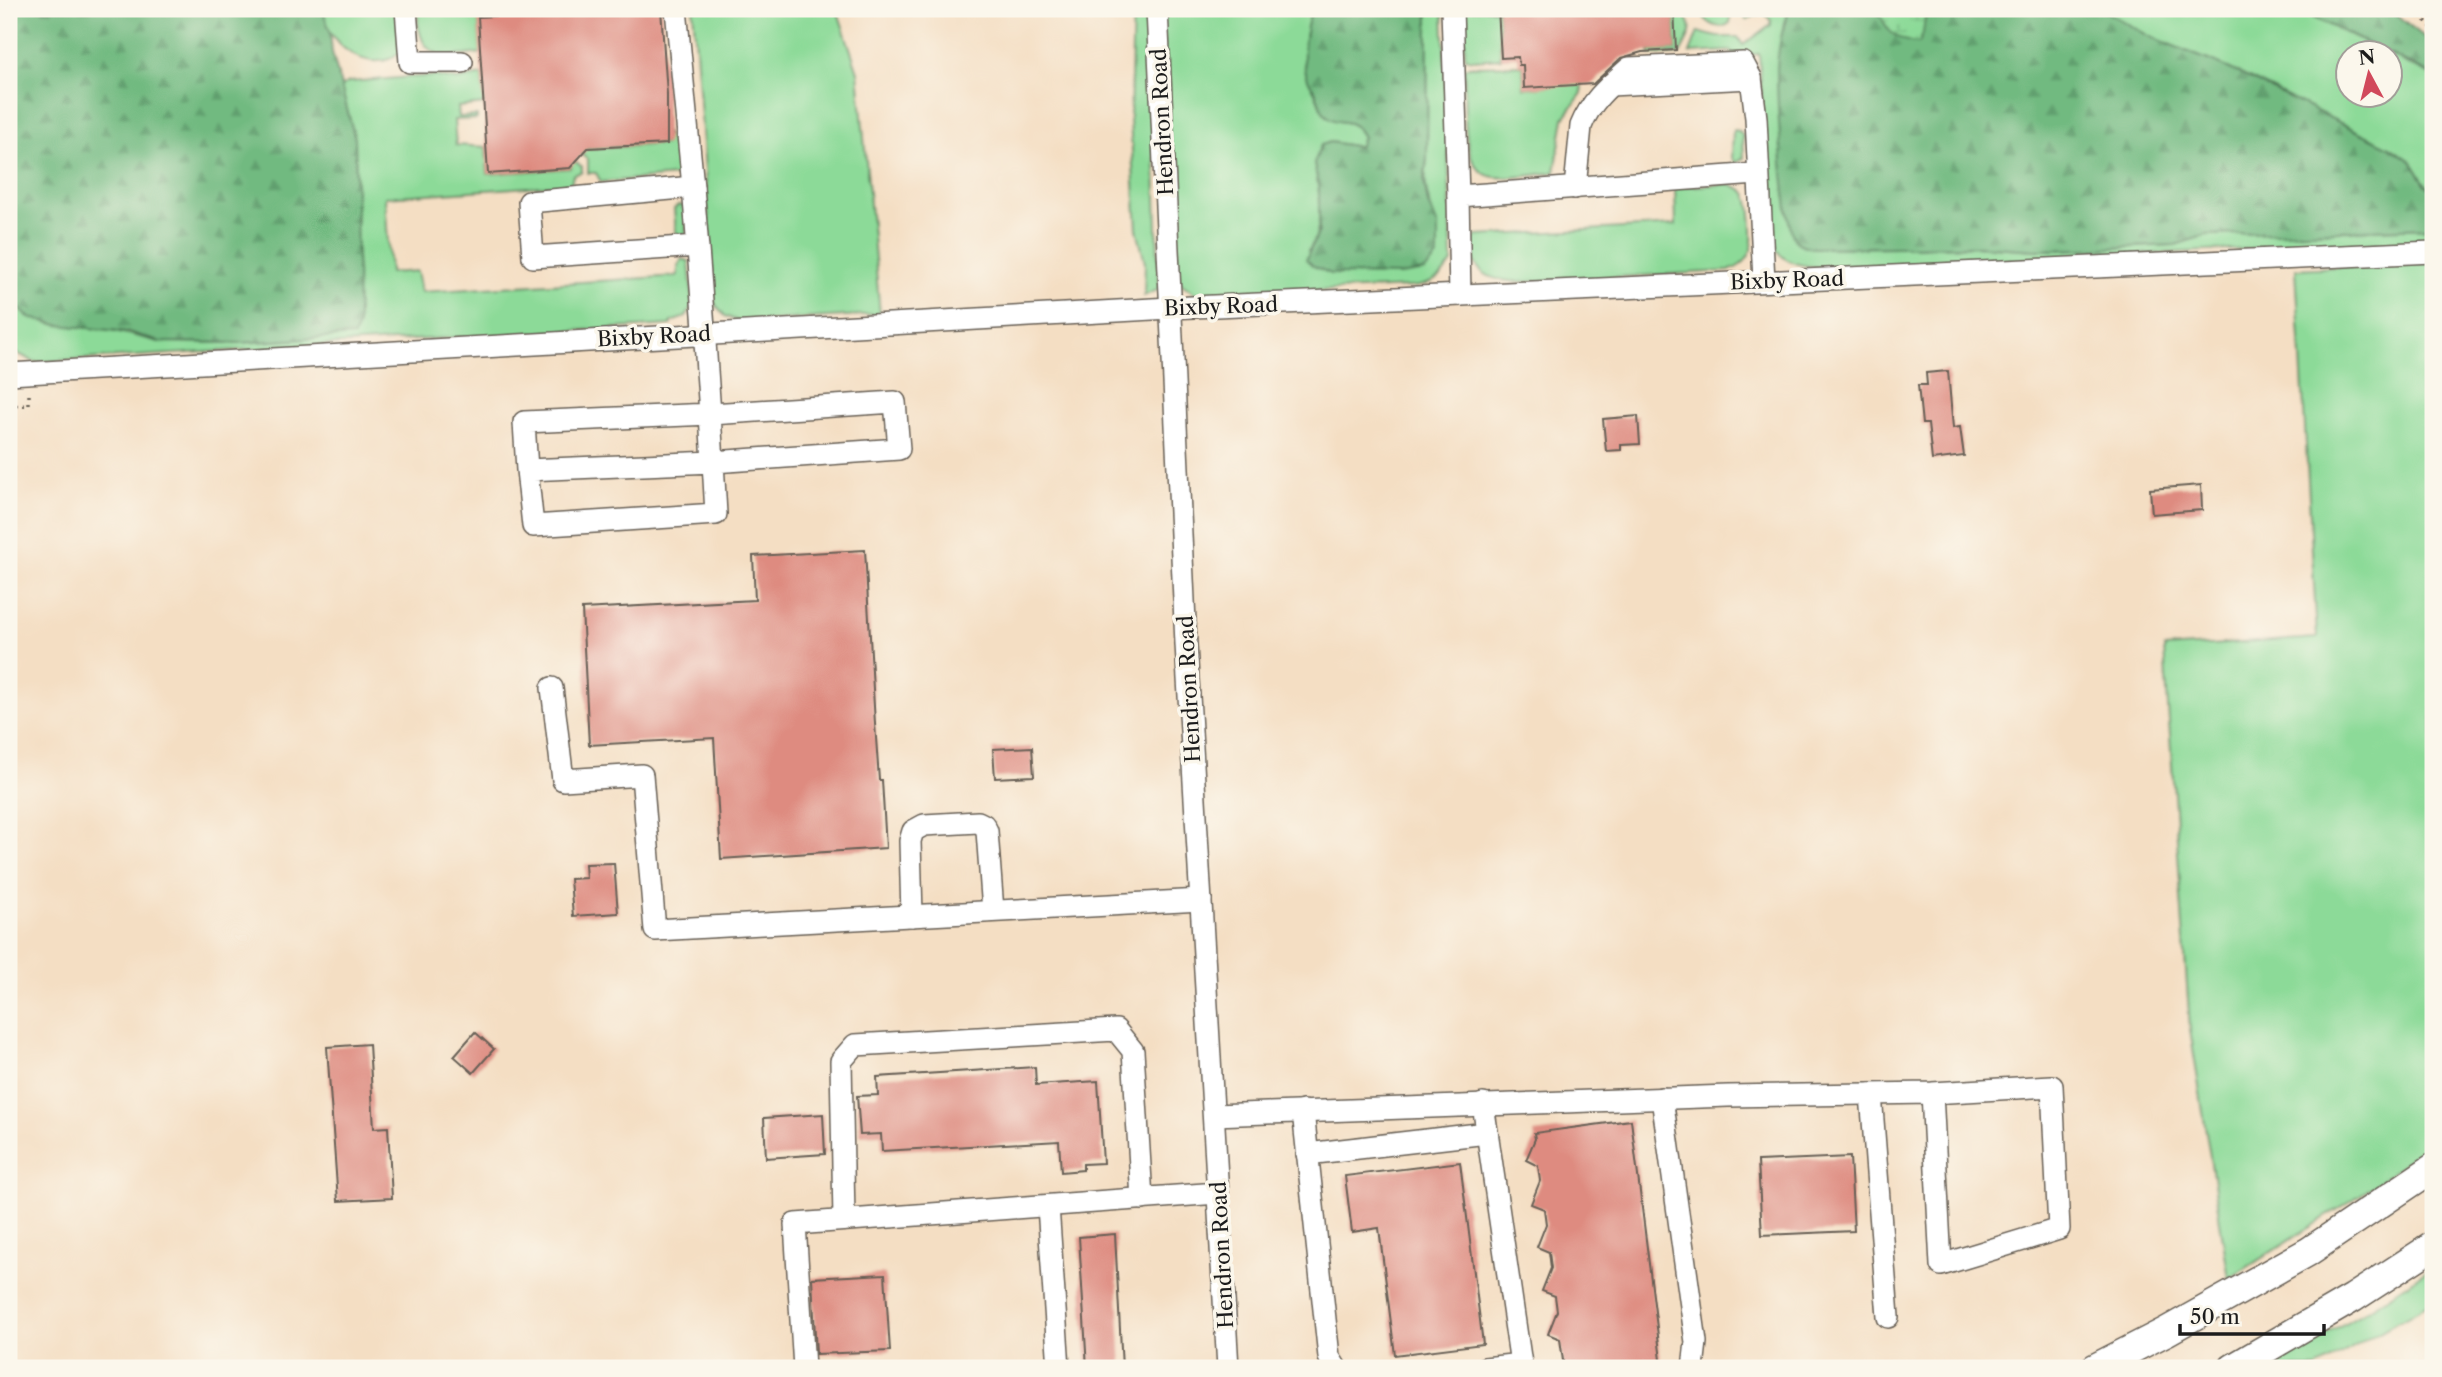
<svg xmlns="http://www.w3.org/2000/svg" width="2442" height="1377" viewBox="0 0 2442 1377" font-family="'Libre Caslon Text',serif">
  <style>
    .green { fill: #8cda98; stroke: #547b5a; stroke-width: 2 }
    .forest { fill: url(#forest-firs); stroke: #466b4e; stroke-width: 2 }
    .wetland { fill: url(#wetland-marsh); stroke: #547b5a; stroke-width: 2 }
    .building { fill: #de8b80 }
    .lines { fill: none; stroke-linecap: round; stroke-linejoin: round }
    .minor-casing { stroke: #686056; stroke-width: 24 }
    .major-casing { stroke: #686056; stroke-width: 31 }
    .path { stroke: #686056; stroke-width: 3.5; stroke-dasharray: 2 5; stroke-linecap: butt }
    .minor { stroke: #fff; stroke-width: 21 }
    .major { stroke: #fff; stroke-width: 28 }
    .labels { text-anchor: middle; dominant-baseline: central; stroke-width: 7; stroke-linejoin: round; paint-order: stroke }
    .street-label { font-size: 21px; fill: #1c1c1c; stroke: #fbf7ec }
  </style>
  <defs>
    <pattern id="forest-firs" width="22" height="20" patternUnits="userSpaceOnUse" patternTransform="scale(1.75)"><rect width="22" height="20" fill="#71ba80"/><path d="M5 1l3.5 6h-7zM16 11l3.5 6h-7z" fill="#619f6e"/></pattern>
    <pattern id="wetland-marsh" width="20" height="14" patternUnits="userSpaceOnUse" patternTransform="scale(1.75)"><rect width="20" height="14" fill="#8cda98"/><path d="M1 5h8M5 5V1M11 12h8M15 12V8" fill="none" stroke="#78ba82"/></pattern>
  </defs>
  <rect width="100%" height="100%" fill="#fbf7ec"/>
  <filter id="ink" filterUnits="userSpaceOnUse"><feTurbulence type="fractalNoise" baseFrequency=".0143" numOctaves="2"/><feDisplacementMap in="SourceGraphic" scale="14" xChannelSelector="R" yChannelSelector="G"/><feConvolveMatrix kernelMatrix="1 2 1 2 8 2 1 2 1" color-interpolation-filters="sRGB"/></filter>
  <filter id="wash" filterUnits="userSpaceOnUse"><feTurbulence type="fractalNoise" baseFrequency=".00686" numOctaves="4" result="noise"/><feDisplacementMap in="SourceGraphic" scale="28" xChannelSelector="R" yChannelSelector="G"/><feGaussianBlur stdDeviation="1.57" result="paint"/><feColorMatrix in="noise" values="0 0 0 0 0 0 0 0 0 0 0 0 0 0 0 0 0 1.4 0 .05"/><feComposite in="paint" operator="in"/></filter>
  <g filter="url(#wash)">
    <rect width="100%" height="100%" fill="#f4dec3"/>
    <g class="green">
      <path d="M322,9H395L401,31V51C378,73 343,56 330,31C326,24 325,16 322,9Z"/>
      <path d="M420,9H478L481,53C460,56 429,62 421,36C418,26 416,19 420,9Z"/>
      <polygon points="693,9 837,9 858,72 880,314 741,322 725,316 715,304"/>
      <polygon points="1133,9 1150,9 1159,289 1144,296 1145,263 1137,229 1130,120"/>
      <path d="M1161,9H1313C1305,27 1300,59 1308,78C1309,83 1313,88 1315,93C1319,101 1320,110 1328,116C1341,127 1350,114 1363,137L1359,147L1331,142L1314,164C1320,189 1325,231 1308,251L1331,274H1351L1438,226C1427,200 1423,186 1427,159L1428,9H1443L1452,262C1442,278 1432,284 1414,287L1206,295L1196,294L1179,282Z"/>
      <polygon points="1464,9 1498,9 1501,58 1473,60 1465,58"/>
      <path d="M1674,9H1683C1684,14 1689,20 1690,25C1693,33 1683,47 1680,54L1650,55L1649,51L1676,50Z"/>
      <path d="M1700,9H1727L1731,17L1730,23C1717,33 1704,21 1700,9Z"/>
      <path d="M1735,9H1790L1784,22L1777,71L1782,155L1790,225L1803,246L1815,248L1978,246L2036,250L2089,249L2175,245L2206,235L2433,228V241L1828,268C1804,266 1781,266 1772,241L1759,54L1732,56L1731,51L1690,53L1698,32L1717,37H1738L1743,45L1771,25V20L1763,12L1746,20L1742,10L1737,12Z"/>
      <polygon points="2101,9 2296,9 2384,52 2348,52 2348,94 2390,94 2390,55 2433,76 2433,190 2426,185 2411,161 2390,147 2228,68 2151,37"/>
      <path d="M1523,65L1524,88L1581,83L1582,93L1564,118L1555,172C1536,175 1513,179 1494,177C1456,172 1467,96 1464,68L1470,66Z"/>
      <polygon points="482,75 484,104 458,107 459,117 477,116 477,119 454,120 456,145 486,147 488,174 571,168 572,162 576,162 582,167 582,172 573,175 571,184 385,197 390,273 417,271 421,292 678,276 678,267 682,259 689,261 693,304 686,317 671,322 671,325 34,362 15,352 9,342 9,276 17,307 159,342 240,343 357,225 355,139 340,87 349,82 411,77 436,76 457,80"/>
      <polygon points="1733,130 1739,131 1743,136 1744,158 1736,163 1732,158"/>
      <polygon points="666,131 679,153 679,172 676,176 601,182 596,173 588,173 588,160 582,155 583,149 666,144"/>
      <path d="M1730,184C1734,186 1741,188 1745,192C1752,200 1754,243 1750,253C1746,263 1738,267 1729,271L1520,282C1500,280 1485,280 1474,262L1473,239L1477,236L1676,225L1675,187Z"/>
      <polygon points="679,205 686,207 686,235 684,236 676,233 674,209"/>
      <polygon points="2433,262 2433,1141 2374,1186 2229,1279 2190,1029 2164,648 2317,638 2296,269"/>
      <polygon points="2433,1266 2433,1301 2317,1368 2268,1368 2374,1306"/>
    </g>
    <g class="forest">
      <polygon points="9,9 322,9 330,31 332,52 355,139 358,325 354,336 240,343 159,342 128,332 58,325 30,318 17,307 9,276"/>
      <path d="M1312,9H1428L1427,159L1424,181L1428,204L1438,226V256L1425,271L1400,275L1331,274L1313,266L1306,259L1319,231V185L1314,164L1321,145L1330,142L1359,147L1363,137C1351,114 1341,127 1328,117C1320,110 1319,101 1316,93C1313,88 1310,84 1308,79C1300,60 1305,28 1312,9Z"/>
      <path d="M1790,9H1877L1888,29L1925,19L1926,9H2101L2151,37L2228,68L2390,147L2411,161L2426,185L2433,190V228L2207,235L2175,245L2089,249L2036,250L1978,246L1815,248C1808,247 1800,246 1795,240C1784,227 1777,97 1777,73C1777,52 1782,27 1790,9Z"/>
      <polygon points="2296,9 2389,9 2433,44 2433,75"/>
    </g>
    <path class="wetland" d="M1878,9H1926L1923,33L1919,43C1895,41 1886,31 1878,9Z"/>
    <g id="blocks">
      <g class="building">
        <polygon points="603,9 661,9 667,94 667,144 588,148 570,168 488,174 478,17"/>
        <polygon points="1498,9 1674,9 1676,50 1642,52 1621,58 1593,84 1524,88 1523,65 1519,65 1518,57 1501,58"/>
        <polygon points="1948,371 1953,428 1960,427 1964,456 1932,460 1928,424 1922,424 1918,385 1927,385 1926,373"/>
        <polygon points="1638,416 1640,444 1621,445 1621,450 1606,451 1603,419"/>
        <polygon points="2201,485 2202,510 2152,514 2150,489"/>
        <polygon points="865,550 875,724 879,780 882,780 886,848 721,859 714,738 589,745 582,609 755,600 753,556"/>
        <polygon points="1032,747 1034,776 995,778 993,749"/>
        <polygon points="614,863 618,913 573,916 570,879 586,878 585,864"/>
        <polygon points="475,1032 494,1049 473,1073 454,1056"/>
        <polygon points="369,1044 374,1128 388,1127 392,1198 338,1201 327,1047"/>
        <polygon points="1035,1067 1036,1085 1098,1081 1103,1163 1083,1164 1083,1170 1061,1172 1059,1141 882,1151 881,1134 860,1135 857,1096 878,1095 877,1077"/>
        <polygon points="823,1114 825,1154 766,1158 764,1118"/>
        <polygon points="1631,1120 1662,1368 1564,1368 1560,1339 1548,1334 1557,1311 1555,1296 1542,1291 1551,1268 1549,1252 1537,1247 1546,1224 1544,1209 1531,1204 1540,1181 1538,1166 1526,1160 1535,1139 1534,1133"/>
        <polygon points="1850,1157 1854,1231 1762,1235 1758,1161"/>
        <polygon points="1460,1162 1483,1344 1395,1355 1379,1228 1352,1232 1345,1176"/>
        <polygon points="1115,1234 1122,1368 1087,1368 1079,1237"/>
        <polygon points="885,1274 890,1351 816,1354 812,1278"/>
      </g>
    </g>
  </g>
  <g filter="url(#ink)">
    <use href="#blocks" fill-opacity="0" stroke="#686056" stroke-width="2"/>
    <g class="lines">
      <g class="minor-casing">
        <g id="minor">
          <polyline points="406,9 410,62 462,62"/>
          <polyline points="676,9 693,187"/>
          <polyline points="1157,9 1186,644 1228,1368"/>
          <polyline points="1452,9 1458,196"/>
          <polyline points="1610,85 1751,78"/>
          <path d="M1575,188L1581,126C1591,101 1609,86 1629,68L1743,63L1751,78L1756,118L1764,281"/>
          <polyline points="1460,295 1458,196 1757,174"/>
          <polyline points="9,374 1170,308 2433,252"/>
          <path d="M527,470L524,422L711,414L895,402L899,449L713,462L527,470L533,526L716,514C710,405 702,296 693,187L529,202L533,257L698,246"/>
          <polyline points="552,688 563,780 642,775 655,930 1201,900"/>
          <polyline points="912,916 910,841 913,831 924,825 978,822 984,825 987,831 993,911"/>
          <polyline points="1871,1094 1888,1317"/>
          <polyline points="1662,1098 1696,1342 1693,1368"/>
          <polyline points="1483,1104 1521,1364 1485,1368"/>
          <polyline points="1303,1111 1329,1357 1336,1368"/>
          <polyline points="1214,1115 1728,1096 1932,1093 2052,1086 2059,1229 1941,1265 1932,1093"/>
          <polyline points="1307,1154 1487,1133"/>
          <polyline points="1048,1206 1059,1368"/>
          <polyline points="844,1220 841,1061 855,1045 1116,1030 1133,1051 1142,1199"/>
          <polyline points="804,1368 795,1224 1218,1193"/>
        </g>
      </g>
      <g class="major-casing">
        <g id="major">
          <polyline points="2095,1368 2167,1331 2308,1252 2433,1168"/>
          <polyline points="2233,1368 2353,1298 2433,1246"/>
        </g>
      </g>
      <g class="path">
        <polyline points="2408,9 2422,17 2433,29"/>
        <polyline points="9,406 29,405 29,392"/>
      </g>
      <use href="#minor" class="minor"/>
      <use href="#major" class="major"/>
    </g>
  </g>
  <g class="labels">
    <g class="street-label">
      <text transform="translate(1162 122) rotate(-93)">Hendron Road</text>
      <text transform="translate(1787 280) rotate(-2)">Bixby Road</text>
      <text transform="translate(1221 306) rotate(-2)">Bixby Road</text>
      <text transform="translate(654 336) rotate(-3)">Bixby Road</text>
      <text transform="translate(1189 689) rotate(-93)">Hendron Road</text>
      <text transform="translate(1222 1255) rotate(-93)">Hendron Road</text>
    </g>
  </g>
  <rect width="2442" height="1377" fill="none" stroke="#fbf7ec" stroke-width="35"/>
  <g transform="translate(2369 74) rotate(353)"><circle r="33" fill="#fbf7ec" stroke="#a29f99" stroke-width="2"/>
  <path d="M0-5L12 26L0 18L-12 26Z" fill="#d1495b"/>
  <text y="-10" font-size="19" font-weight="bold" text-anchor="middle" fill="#1c1c1c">N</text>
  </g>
  <path d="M2180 1324v10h144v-10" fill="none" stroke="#1c1c1c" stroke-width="3.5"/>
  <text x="2190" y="1324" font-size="21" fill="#1c1c1c" stroke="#fbf7ec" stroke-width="5" paint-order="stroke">50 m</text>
</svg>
